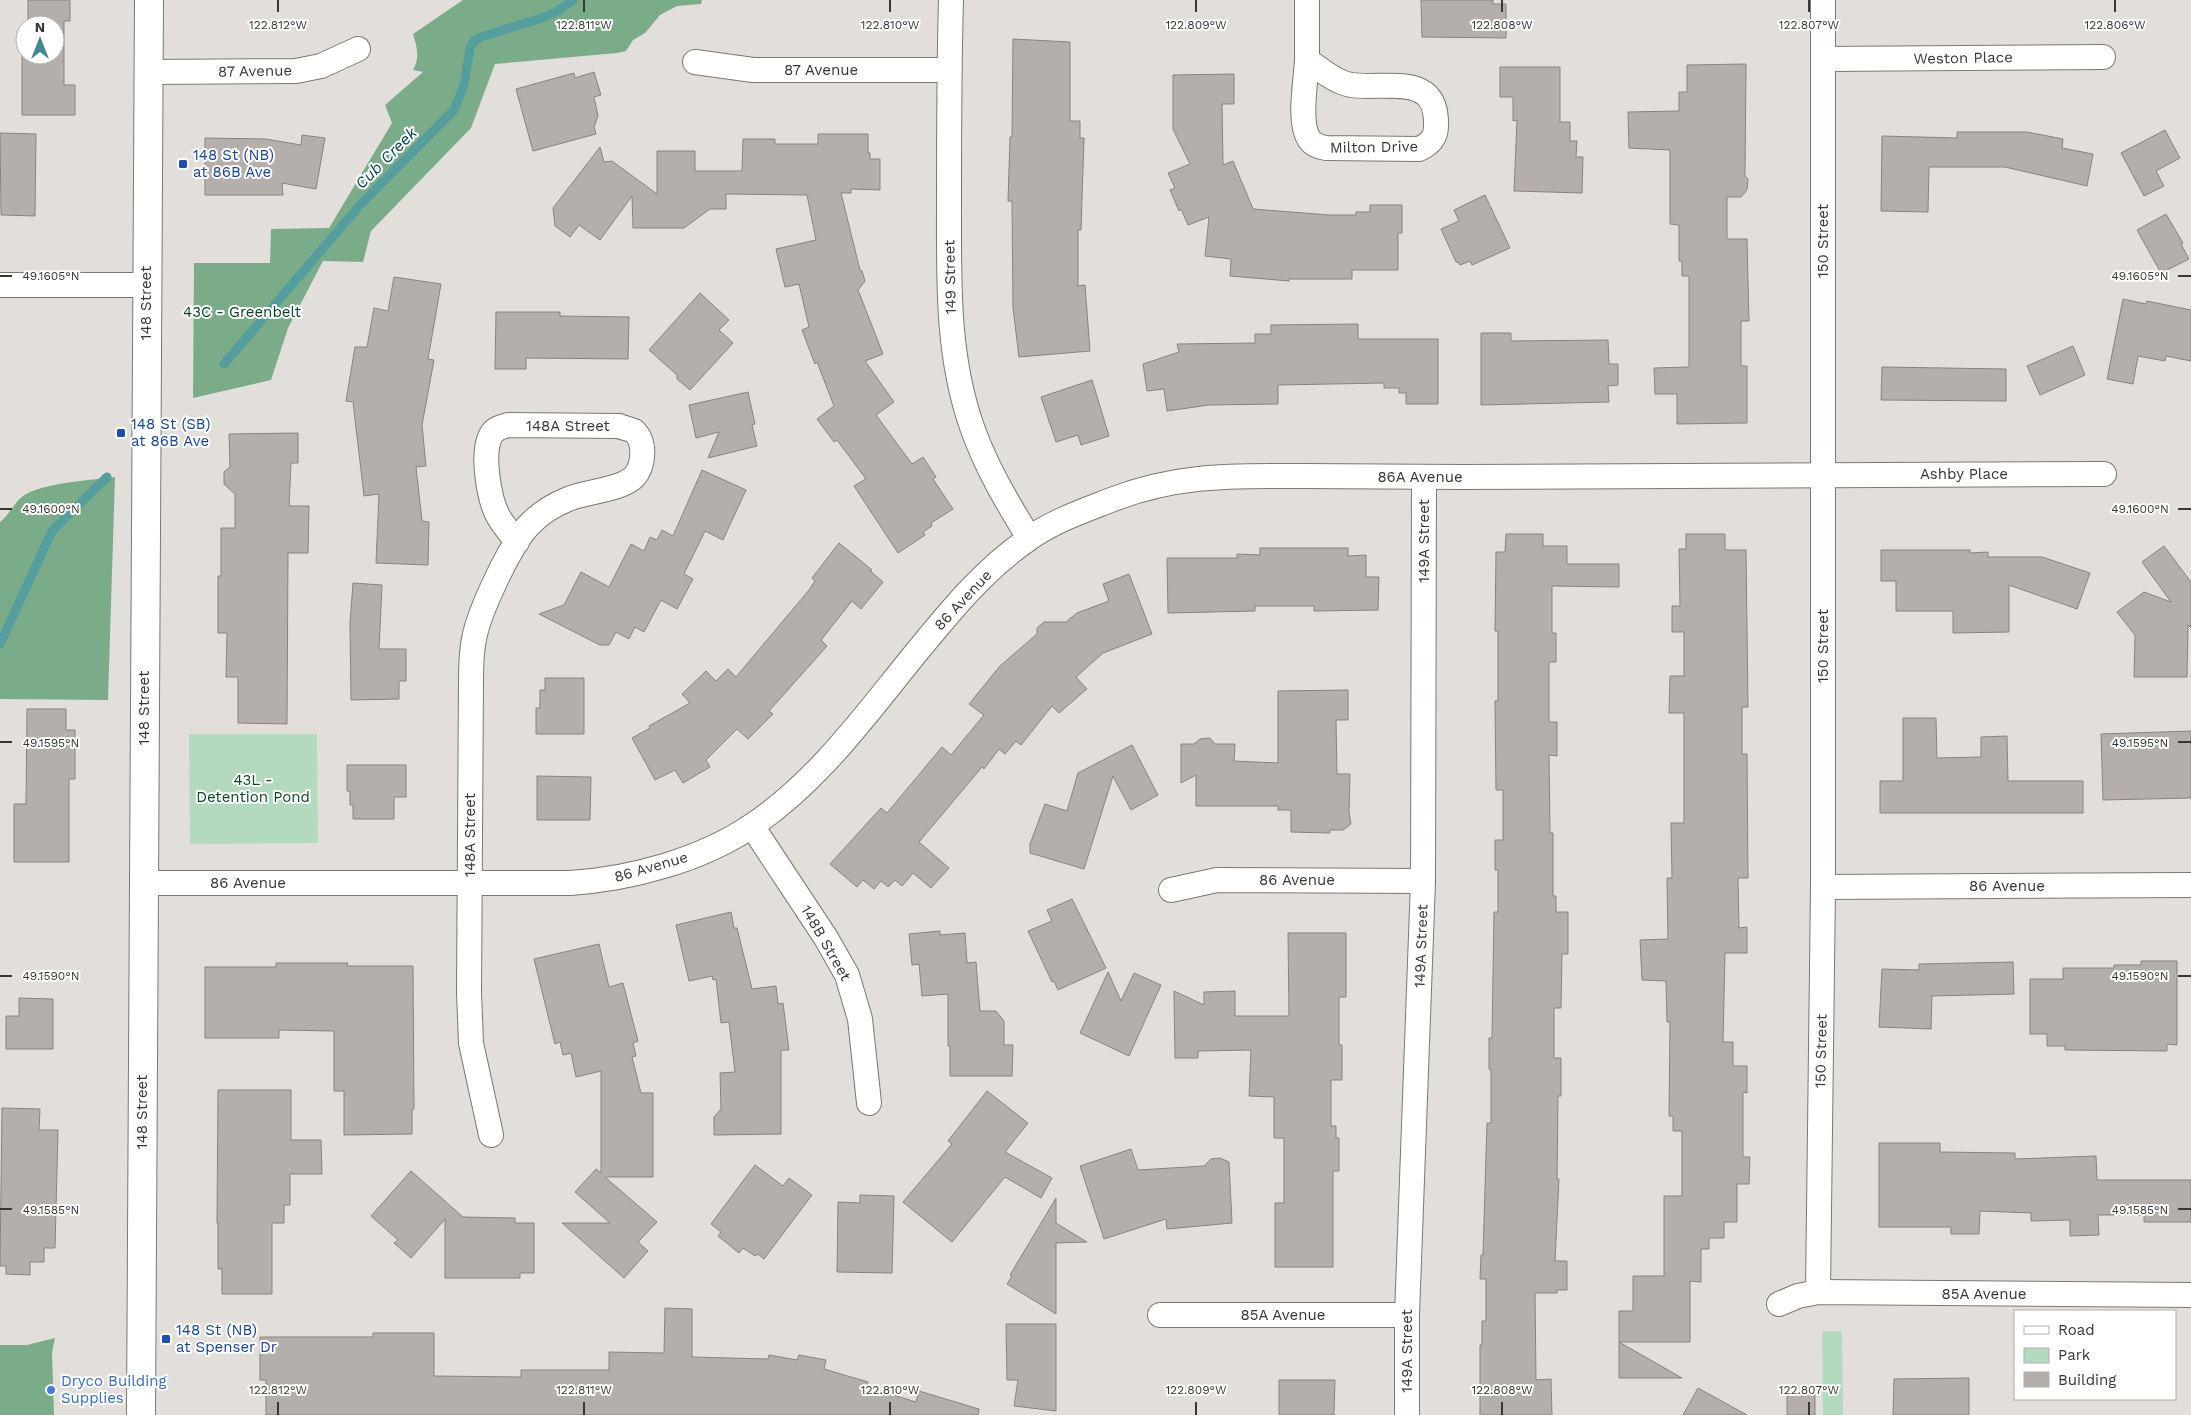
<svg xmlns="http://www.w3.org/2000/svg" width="2191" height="1415" viewBox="0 0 2191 1415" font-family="'Work Sans',sans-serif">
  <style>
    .green { fill: #b3dabe }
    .forest { fill: #7bac89 }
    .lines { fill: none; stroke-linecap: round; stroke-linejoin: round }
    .stream { stroke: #559e9e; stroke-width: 9 }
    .building { fill: #b5afab; stroke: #898380 }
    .street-casing { stroke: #7b7873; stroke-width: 26 }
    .secondary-casing { stroke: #7b7873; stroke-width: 30 }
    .street { stroke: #fff; stroke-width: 24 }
    .secondary { stroke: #fff; stroke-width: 28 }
    .ticks { fill: none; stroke: #383734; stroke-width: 2 }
    .transit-dot { fill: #1a4fb4; stroke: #fff; stroke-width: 2 }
    .shop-dot { fill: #3f7fe0; stroke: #fff; stroke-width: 2 }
    .labels { text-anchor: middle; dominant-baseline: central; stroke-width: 4; stroke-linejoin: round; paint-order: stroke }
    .street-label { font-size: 15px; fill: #383734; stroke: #fff }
    .transit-label { font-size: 15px; fill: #164399; stroke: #fff; text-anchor: start }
    .park-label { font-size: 15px; fill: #084625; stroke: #fff }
    .shop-label { font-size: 15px; fill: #366cbe; stroke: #fff; text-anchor: start }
    .water-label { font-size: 16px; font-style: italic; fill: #02494a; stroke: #fff }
    .ticks-label { font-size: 12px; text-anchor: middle; fill: #383734; stroke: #fff; stroke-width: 4; stroke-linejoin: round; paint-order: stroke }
  </style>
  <rect width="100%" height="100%" fill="#e2dfda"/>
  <g class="green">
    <polygon points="189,734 317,734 318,843 190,844"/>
    <polygon points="1822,1331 1842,1331 1843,1415 1823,1415"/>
  </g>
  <g class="forest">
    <path d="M463,0H702L701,4L677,6L660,15L645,33L633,40L626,51L617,53L495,64L471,128L371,231L363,262L323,261L288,328L271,380L193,398L194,263H270L271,229L329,228L392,123L385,105L423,72L413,70C420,58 417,47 413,34Z"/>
    <path d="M115,477L108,700L0,699V522C9,515 14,503 23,496C41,483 92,480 115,477Z"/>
    <polygon points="55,1338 52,1353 54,1415 0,1415 0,1345 27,1345"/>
  </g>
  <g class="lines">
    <g class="stream">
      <polyline points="224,364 360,205 454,110 464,85 470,48 474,41 481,37 545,17 558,11 573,0"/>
      <polyline points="0,644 52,531 107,477"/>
    </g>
  </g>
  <g class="building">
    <polygon points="28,0 70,0 70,21 64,21 64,85 75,85 75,115 22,115 22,43 25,43 25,55 55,55 55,25 28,25"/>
    <polygon points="1421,0 1493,0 1493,4 1506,4 1506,38 1422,37"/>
    <polygon points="1013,39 1070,42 1070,121 1080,121 1080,138 1084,138 1081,230 1078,230 1078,286 1085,285 1090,351 1019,357 1013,308 1012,201 1008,201 1010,137 1012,137"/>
    <polygon points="1746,64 1745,176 1748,179 1747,190 1741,197 1727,197 1727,239 1747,239 1749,321 1741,321 1741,366 1747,366 1747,423 1677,424 1677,394 1655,394 1654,368 1689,367 1689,276 1682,276 1682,261 1679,261 1679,225 1670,224 1670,150 1629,148 1628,112 1679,111 1679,92 1687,92 1687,65"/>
    <polygon points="1500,67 1560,67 1560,122 1570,122 1570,141 1577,141 1576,157 1583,157 1582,193 1514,191 1517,120 1513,121 1513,97 1500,97"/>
    <polygon points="594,72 601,95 594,97 598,116 594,127 596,134 533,151 516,89 574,73 575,78"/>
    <polygon points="1234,74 1234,104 1222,104 1223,165 1233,161 1253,209 1329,215 1356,215 1356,212 1370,212 1370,205 1402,205 1402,233 1398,233 1398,270 1352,270 1352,279 1289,279 1289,281 1230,276 1231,259 1205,256 1209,217 1188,225 1181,209 1179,211 1170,190 1175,188 1168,173 1190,164 1173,129 1173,75"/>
    <polygon points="2165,130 2180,158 2156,171 2164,186 2144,196 2121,153"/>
    <polygon points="1957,132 2027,132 2063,139 2062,148 2093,154 2087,186 2005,167 1929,167 1928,212 1881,211 1882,136 1957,138"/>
    <polygon points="0,133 36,134 35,216 1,215"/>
    <polygon points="818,134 868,134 868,153 870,153 870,159 880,159 880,190 851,189 851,193 841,193 860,270 862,271 865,281 858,290 883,354 865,361 894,402 876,415 912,464 923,457 936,477 933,479 953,509 931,523 932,526 923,532 925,535 898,553 854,486 866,479 837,440 834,442 817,419 834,406 817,362 815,364 802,330 809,327 799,284 785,287 776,249 816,240 807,195 726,194 726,209 710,209 684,228 633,228 632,196 600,240 579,225 570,237 555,226 553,208 600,147 604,162 612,161 657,194 657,151 695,151 695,171 742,171 743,139 775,139 775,144 818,144"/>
    <polygon points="302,135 325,138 316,189 282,183 283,195 205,195 205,138 266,139 301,145"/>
    <polygon points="1485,195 1510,248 1472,265 1470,261 1460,265 1458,262 1456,262 1441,229 1459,221 1454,210"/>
    <polygon points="2166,214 2183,243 2181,244 2189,259 2161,273 2137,230"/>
    <polygon points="394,277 441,284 428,359 434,360 422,425 426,466 416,467 422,521 429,522 428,565 376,563 379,494 364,496 353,402 346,401 355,347 367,347 374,308 388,311"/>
    <polygon points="700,293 729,320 719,330 733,343 690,390 677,379 677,375 649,350"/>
    <polygon points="2123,299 2146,304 2147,301 2191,310 2191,361 2166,356 2165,361 2138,356 2133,384 2107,379"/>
    <polygon points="496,312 560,312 560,316 629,317 628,359 526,358 526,369 495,369"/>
    <polygon points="1358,324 1358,339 1438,339 1438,404 1406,404 1406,393 1399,393 1399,388 1384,388 1384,383 1278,385 1278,404 1209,405 1167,411 1164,389 1147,391 1143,364 1179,352 1177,344 1255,343 1255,334 1271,334 1271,325"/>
    <polygon points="1481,333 1511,333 1511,341 1608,340 1609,364 1618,364 1618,385 1608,386 1609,402 1481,405"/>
    <polygon points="2073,346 2085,375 2040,395 2027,366"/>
    <polygon points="1882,367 2006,369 2006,401 1881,400"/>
    <polygon points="1092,380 1109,436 1081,445 1078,435 1056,442 1041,397"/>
    <polygon points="748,392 755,424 752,425 757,446 708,458 719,432 696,438 689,405"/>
    <polygon points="298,433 298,463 291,463 289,506 309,506 308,553 288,553 287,724 238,723 238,677 226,677 227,633 218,633 218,576 221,576 221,528 235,528 235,494 224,484 224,472 230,467 229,434"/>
    <polygon points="702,470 746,490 723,540 705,531 684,574 693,579 677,609 661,600 644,632 635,627 629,639 616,632 609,645 600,645 539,614 564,605 581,572 609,587 631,544 644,551 650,537 657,540 662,530 673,536"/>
    <polygon points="1506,534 1543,534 1543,546 1567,546 1567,564 1619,564 1619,587 1552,586 1552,633 1556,633 1556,662 1549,662 1549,722 1557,722 1557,756 1549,755 1550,833 1553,833 1553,896 1556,896 1556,912 1568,912 1568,954 1562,954 1561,1008 1554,1008 1554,1058 1561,1058 1561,1096 1558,1096 1557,1179 1559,1179 1555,1261 1567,1261 1567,1290 1557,1290 1557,1293 1535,1293 1536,1380 1551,1379 1552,1415 1480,1415 1480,1345 1482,1345 1482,1321 1486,1321 1486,1279 1480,1279 1481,1255 1483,1255 1487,1123 1491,1123 1491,1069 1489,1069 1489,1038 1492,1038 1494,912 1498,912 1498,870 1495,870 1495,840 1503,840 1503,790 1496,790 1495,701 1498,701 1498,631 1495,631 1496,552 1505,552"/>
    <polygon points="1686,534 1725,534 1725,550 1746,550 1748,707 1742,707 1742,754 1747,754 1748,878 1738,878 1739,928 1747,927 1747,953 1725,953 1723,1042 1733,1042 1733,1066 1747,1066 1747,1093 1743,1092 1743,1157 1750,1157 1749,1184 1737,1184 1737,1222 1724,1222 1724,1238 1709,1238 1709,1249 1701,1249 1701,1282 1690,1281 1690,1342 1619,1342 1619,1311 1633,1311 1633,1276 1664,1276 1664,1196 1682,1196 1682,1131 1673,1131 1673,1116 1669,1116 1670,1022 1667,1022 1666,981 1642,980 1640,940 1668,939 1667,878 1672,878 1671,823 1684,823 1684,713 1669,713 1670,676 1684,676 1684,632 1672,632 1672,606 1680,606 1679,549 1686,549"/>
    <polygon points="839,543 872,570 870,571 883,582 861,609 852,601 821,640 827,646 769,711 773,714 748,739 737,729 706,760 710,767 683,783 675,770 655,780 632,738 650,728 649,726 690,703 682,694 706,671 716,681 728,669 736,677 809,590 815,581 812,578"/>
    <polygon points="2164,546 2191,582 2191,628 2188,625 2187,677 2134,677 2135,635 2117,612 2144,592 2171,602 2142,562"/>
    <polygon points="1260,548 1348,548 1348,556 1366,555 1366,577 1379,577 1378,610 1314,611 1314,606 1255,606 1255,611 1168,613 1167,558 1237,558 1237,554 1260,555"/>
    <polygon points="1881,550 1970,550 1970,553 1988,552 1988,557 2042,557 2090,573 2077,609 2009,585 2009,632 1953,633 1953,611 1896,611 1896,581 1881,581"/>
    <polygon points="1129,574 1152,634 1103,653 1076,677 1087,689 1059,713 1052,706 1021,745 1016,741 1005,754 999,749 984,769 982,767 919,842 949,868 931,888 913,873 902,886 895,880 888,887 881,881 874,889 863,880 857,887 830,864 881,808 887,813 942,747 951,755 984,715 969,704 1000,666 1037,634 1037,628 1044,622 1066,622 1077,613 1109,601 1103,584"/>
    <polygon points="353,583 382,585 379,649 406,649 406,681 399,681 399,699 351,700 350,623"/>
    <polygon points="545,678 584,678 584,734 536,734 536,708 540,708 540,690 545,690"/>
    <polygon points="1348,690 1348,720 1336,720 1337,774 1350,774 1349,812 1351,824 1343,830 1330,830 1330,833 1291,832 1291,810 1278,810 1278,806 1196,806 1196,775 1181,783 1181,744 1194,744 1200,739 1210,738 1215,744 1235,744 1234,761 1278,763 1278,691"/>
    <polygon points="27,709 66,709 66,730 75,730 75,779 69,779 69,862 14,862 14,804 26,804"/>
    <polygon points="1903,718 1936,718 1937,758 1981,757 1981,737 2007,736 2008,781 2083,781 2083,813 1880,813 1880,781 1903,781"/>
    <polygon points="2191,731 2191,798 2103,800 2101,734"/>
    <polygon points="1132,745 1158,795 1131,810 1113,776 1084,869 1030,853 1030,844 1045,804 1067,811 1078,773"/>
    <polygon points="347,765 406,765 406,797 394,797 394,819 353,819 353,805 350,805 350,791 347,791"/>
    <polygon points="537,776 591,777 590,820 537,820"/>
    <polygon points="1072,899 1106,968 1058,990 1054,981 1052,982 1028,931 1052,921 1047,910"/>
    <polygon points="731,912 734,928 737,928 752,989 776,986 778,1004 783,1003 789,1050 781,1050 781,1134 714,1135 714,1117 721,1109 720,1073 735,1072 729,1022 721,1023 716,979 713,980 712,976 689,981 676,925"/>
    <polygon points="940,931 940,935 965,933 967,963 976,962 980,1011 996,1011 1004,1021 1004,1045 1013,1045 1012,1076 950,1076 950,1046 948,1046 948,994 922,996 919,964 912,965 909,934"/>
    <polygon points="1288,933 1346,933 1346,997 1339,997 1339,1045 1342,1045 1342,1080 1331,1080 1331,1126 1336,1126 1336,1138 1339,1138 1339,1171 1333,1171 1333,1267 1275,1267 1275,1203 1284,1203 1284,1138 1274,1138 1274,1097 1249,1096 1251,1050 1198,1051 1198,1058 1175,1058 1174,991 1204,1005 1204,992 1235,991 1235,1016 1289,1016"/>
    <polygon points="599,944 609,987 623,983 638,1041 633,1043 636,1056 632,1057 641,1093 653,1093 653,1177 605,1177 657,1222 638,1242 648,1251 624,1278 562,1223 610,1223 575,1192 596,1169 601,1173 601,1071 576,1077 571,1053 563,1055 560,1042 555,1044 534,959"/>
    <polygon points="2141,961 2177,961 2177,1045 2167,1044 2167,1051 2065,1050 2065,1046 2047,1046 2047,1034 2030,1034 2030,979 2063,979 2063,968 2114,968 2114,965 2141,965"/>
    <polygon points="2013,962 2014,994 1932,996 1931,1029 1879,1027 1882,969 1919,970 1919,964"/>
    <polygon points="276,963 348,963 347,966 413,966 414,1109 412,1109 412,1134 344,1135 344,1091 334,1091 334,1031 279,1030 279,1038 205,1038 205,967 276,967"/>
    <polygon points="1108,972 1121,1001 1134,973 1161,985 1129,1056 1080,1033"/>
    <polygon points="19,998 53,999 53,1049 6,1049 6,1016 19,1016"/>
    <polygon points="218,1090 291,1090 291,1140 321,1140 322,1174 290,1174 290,1205 284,1205 284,1223 272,1223 272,1294 222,1294 222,1269 218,1269 218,1223 217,1223"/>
    <polygon points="987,1091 1028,1123 1005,1152 1052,1178 1041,1198 1005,1177 952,1242 903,1202 952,1144 948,1141"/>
    <polygon points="2,1108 40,1109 39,1130 58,1130 55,1248 44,1248 44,1262 30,1262 30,1275 6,1274 6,1266 0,1266"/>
    <polygon points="1879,1143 1940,1143 1940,1152 2015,1153 2015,1159 2096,1156 2097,1180 2191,1180 2191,1222 2144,1222 2144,1215 2098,1215 2099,1235 2070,1236 2070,1220 2031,1221 2031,1213 1980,1211 1979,1234 1951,1234 1951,1227 1879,1227"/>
    <polygon points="1131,1149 1138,1170 1204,1166 1211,1159 1220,1158 1229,1162 1232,1223 1167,1229 1166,1219 1104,1239 1080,1166"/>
    <polygon points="755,1165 783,1186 789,1178 812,1195 764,1259 758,1254 755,1256 743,1248 739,1253 718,1236 721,1232 711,1224"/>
    <polygon points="411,1171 463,1217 515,1218 515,1223 534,1223 534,1273 520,1273 520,1278 445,1278 445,1219 411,1258 394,1243 398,1240 371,1216"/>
    <polygon points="860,1195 894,1196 892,1273 837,1272 838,1202 860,1203"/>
    <polygon points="1056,1198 1056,1223 1087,1242 1056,1243 1056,1314 1007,1284 1012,1276 1010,1275"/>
    <polygon points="665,1308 692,1309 692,1357 768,1359 769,1355 797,1360 799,1355 826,1360 824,1369 868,1382 867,1387 916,1402 919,1391 979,1409 978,1415 266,1415 266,1380 260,1380 260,1337 373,1337 373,1333 434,1333 434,1376 521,1377 521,1370 609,1370 609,1352 664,1353"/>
    <polygon points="1006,1324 1056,1324 1056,1411 1014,1406 1018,1380 1007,1380"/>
    <polygon points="1619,1342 1682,1378 1619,1378"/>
    <polygon points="1969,1378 1969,1415 1893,1415 1894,1379"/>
    <polygon points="1279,1380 1335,1380 1334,1415 1279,1415"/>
    <polygon points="1698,1388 1747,1415 1683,1415"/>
    <rect x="1787" y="1393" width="28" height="22"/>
  </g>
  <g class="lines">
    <g class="street-casing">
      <g id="street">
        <path d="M951,0C949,70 949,139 949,209C949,283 947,356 972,427C986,467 1007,502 1029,538"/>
        <polyline points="1307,0 1307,60"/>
        <polyline points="1823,59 2103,57"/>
        <path d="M1307,60C1320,69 1335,82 1351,85C1386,90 1438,71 1436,126C1436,138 1430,144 1419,149L1326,148C1319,147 1313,145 1309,139C1298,122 1306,81 1307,60Z"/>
        <polyline points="695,62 753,70 949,70"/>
        <polyline points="148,72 296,71 321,66 358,49"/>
        <polyline points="0,285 146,285"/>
        <polyline points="752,826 826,938 847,975 860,1019 869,1103"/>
        <path d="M142,883H570C631,879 702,860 753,825C821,779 869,710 920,648C952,609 985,569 1027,540C1051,522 1083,511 1111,500C1177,474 1232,476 1302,476C1355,476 1409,477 1462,477C1676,476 1890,475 2104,474"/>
        <polyline points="1823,887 2191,885"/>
        <polyline points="1171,890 1217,880 1423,881"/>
        <path d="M491,1135L471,1043L469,993L471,681C471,667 471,653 474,639C479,612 511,542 531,523C540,514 554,505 566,500C585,491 619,491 634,477C644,466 646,442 634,431C630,429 623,428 619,426L508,425C501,427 494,429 491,435C481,453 489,499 498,516C503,525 511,534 517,542"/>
        <polyline points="1818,1292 1823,887 1823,0"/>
        <polyline points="1779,1304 1798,1296 1818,1292 2191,1295"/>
        <polyline points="1160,1315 1407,1315"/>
        <polyline points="1407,1415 1407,1315 1423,881 1424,477"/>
      </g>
    </g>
    <g class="secondary-casing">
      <polyline id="secondary" points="141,1415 149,0"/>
    </g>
    <use href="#street" class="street"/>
    <use href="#secondary" class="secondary"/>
  </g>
  <path class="ticks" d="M278,0V12M584,0V12M890,0V12M1196,0V12M1502,0V12M1809,0V12M2115,0V12M0,276H12M2178,276H2191M0,509H12M2178,509H2191M0,742H12M2178,742H2191M0,976H12M2178,976H2191M0,1209H12M2178,1209H2191M278,1402V1415M584,1402V1415M890,1402V1415M1196,1402V1415M1502,1402V1415M1809,1402V1415"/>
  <g class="transit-dot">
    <rect x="178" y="159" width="10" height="10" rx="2.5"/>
    <rect x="116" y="428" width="10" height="10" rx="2.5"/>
    <rect x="161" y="1334" width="10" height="10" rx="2.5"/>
  </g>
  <circle class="shop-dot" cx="51" cy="1390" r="5"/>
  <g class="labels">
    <g class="street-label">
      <text transform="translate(1963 58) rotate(-1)">Weston Place</text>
      <text x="821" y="70">87 Avenue</text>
      <text transform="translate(255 71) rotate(-1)">87 Avenue</text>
      <text transform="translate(1374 147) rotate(-1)">Milton Drive</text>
      <text transform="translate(1823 241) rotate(-90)">150 Street</text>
      <text transform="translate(950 277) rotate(-91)">149 Street</text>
      <text transform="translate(146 303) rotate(-90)">148 Street</text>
      <text x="568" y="426">148A Street</text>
      <text x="1964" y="474">Ashby Place</text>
      <text x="1420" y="477">86A Avenue</text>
      <text transform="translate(1424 541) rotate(-90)">149A Street</text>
      <text transform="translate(963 600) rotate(-47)">86 Avenue</text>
      <text transform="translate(1823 646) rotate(-90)">150 Street</text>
      <text transform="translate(144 708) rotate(-90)">148 Street</text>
      <text transform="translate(470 835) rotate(-90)">148A Street</text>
      <text transform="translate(651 867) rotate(-16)">86 Avenue</text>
      <text x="1297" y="880">86 Avenue</text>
      <text x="248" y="883">86 Avenue</text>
      <text x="2007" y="886">86 Avenue</text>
      <text transform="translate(826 943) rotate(60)">148B Street</text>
      <text transform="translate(1421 946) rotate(-88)">149A Street</text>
      <text transform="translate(1821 1051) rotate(-89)">150 Street</text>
      <text transform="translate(142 1112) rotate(-90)">148 Street</text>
      <text x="1984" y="1294">85A Avenue</text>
      <text x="1283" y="1315">85A Avenue</text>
      <text transform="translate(1407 1351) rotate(-90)">149A Street</text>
    </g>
    <g class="transit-label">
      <text x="193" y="155">148 St (NB)<tspan x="193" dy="17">at 86B Ave</tspan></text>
      <text x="131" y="424">148 St (SB)<tspan x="131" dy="17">at 86B Ave</tspan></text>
      <text x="176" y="1330">148 St (NB)<tspan x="176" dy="17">at Spenser Dr</tspan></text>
    </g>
    <g class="park-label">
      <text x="242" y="312">43C - Greenbelt</text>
      <text x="253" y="780">43L -<tspan x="253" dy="17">Detention Pond</tspan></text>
    </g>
    <g class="shop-label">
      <text x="61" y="1381">Dryco Building<tspan x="61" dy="17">Supplies</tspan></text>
    </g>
    <g class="water-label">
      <text transform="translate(386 158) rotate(-45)">Cub Creek</text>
    </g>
  </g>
  <g class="ticks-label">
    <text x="278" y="29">122.812°W</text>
    <text x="584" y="29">122.811°W</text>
    <text x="890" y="29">122.810°W</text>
    <text x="1196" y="29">122.809°W</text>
    <text x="1502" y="29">122.808°W</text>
    <text x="1809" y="29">122.807°W</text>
    <text x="2115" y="29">122.806°W</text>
    <text x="51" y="280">49.1605°N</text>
    <text x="2140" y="280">49.1605°N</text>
    <text x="51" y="513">49.1600°N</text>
    <text x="2140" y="513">49.1600°N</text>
    <text x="51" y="747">49.1595°N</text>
    <text x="2140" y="747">49.1595°N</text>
    <text x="51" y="980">49.1590°N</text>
    <text x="2140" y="980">49.1590°N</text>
    <text x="51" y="1214">49.1585°N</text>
    <text x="2140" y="1214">49.1585°N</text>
    <text x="278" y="1394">122.812°W</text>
    <text x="584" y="1394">122.811°W</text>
    <text x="890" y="1394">122.810°W</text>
    <text x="1196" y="1394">122.809°W</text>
    <text x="1502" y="1394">122.808°W</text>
    <text x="1809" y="1394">122.807°W</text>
  </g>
  <rect x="2014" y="1310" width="162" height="90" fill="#ffffff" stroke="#afafae"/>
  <rect x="2024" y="1326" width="25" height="8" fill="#ffffff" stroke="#afafae"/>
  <text x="2058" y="1335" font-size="15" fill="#383734">Road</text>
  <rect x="2024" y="1348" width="25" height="15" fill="#b3dabe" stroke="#afafae"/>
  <text x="2058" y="1360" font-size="15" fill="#383734">Park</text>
  <rect x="2024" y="1372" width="25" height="15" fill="#b5afab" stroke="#afafae"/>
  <text x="2058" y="1385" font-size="15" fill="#383734">Building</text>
  <g transform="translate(40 40)"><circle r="24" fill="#ffffff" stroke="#afafae"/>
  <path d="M0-4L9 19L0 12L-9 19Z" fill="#40888c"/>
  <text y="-8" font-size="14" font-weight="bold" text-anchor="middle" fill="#383734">N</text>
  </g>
</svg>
